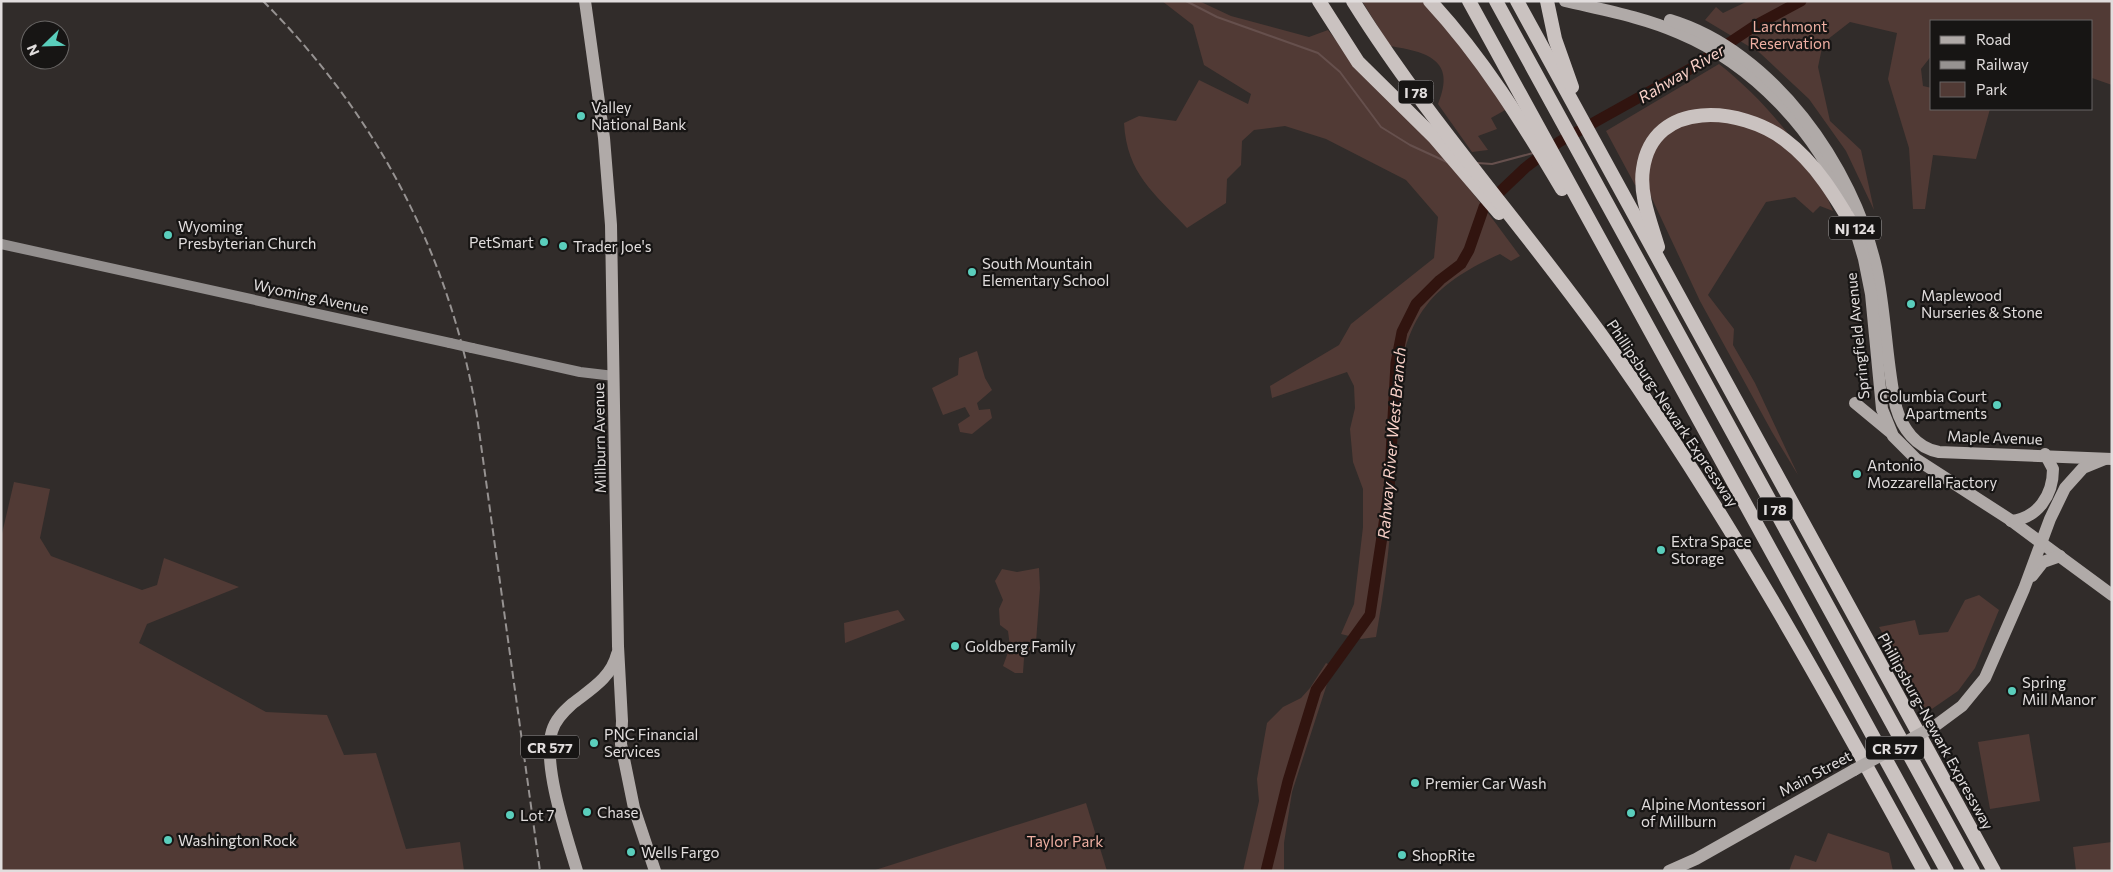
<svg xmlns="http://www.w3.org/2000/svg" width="2113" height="872" viewBox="0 0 2113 872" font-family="Commissioner,sans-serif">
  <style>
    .green { fill: #513a35 }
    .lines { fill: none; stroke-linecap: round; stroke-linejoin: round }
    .stream { stroke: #66504d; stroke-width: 2 }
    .river { stroke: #31140f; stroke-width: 11 }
    .secondary { stroke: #938f8e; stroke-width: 10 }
    .primary { stroke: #b0aaa8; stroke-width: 12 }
    .highway { stroke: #cac2c0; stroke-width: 14 }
    .rail { stroke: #969291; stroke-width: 2; stroke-dasharray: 8 4; stroke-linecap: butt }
    .secondary-bridge { stroke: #938f8e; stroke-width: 10 }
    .primary-bridge { stroke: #b0aaa8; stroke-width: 12 }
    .poi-dot { fill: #5acebc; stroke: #171514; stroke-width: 2 }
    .labels { text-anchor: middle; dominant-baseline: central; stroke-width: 4.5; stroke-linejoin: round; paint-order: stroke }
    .shield { fill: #171514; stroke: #a4a1a1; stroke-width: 1 }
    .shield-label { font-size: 14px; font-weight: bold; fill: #e1dddd }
    .park-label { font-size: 15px; fill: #f0b0a3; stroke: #171514 }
    .poi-label { font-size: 15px; fill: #e1dddd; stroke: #171514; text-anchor: start }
    .street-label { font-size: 15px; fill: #e1dddd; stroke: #171514 }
    .water-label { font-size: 16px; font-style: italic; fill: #fad2c9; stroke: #171514 }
  </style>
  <rect width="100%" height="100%" fill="#312c2a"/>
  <g class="green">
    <path d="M1162,1H1199L1231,16L1309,37L1328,30C1354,65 1387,93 1416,125C1453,166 1487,211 1520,256L1511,261L1500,254C1473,266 1444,282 1426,306C1388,354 1395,443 1392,501C1390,547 1384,592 1376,637L1361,639L1341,634L1354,604L1363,527V489L1353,462L1350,429L1355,408L1354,386L1347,372L1272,398L1270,386L1339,345L1351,324L1434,258L1438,217L1406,180L1326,139L1285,126L1254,130L1242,141L1241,165L1227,179L1226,203L1187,228C1154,193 1127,174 1124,123L1139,116L1176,121L1199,80L1248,104L1251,94L1204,65L1193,25Z"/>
    <path d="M1362,1H1424L1454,35L1507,109L1491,118L1497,129L1478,136L1488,150L1472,152L1438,104C1457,59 1426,52 1390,46Z"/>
    <polygon points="1748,1 2112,1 2112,85 2092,78 2092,21 1932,21 1932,55 1921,69 1923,86 1932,88 1932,109 1990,109 1976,159 1933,155 1925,209 1913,209 1909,148 1888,79 1897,33 1850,22 1823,43 1818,67 1830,121 1861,150 1874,210 1846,151 1809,99 1760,53 1705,20 1716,7 1723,13"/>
    <path d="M1719,64C1767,102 1810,154 1833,211L1820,206L1813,213L1795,197L1766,202L1708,295L1734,329L1733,345L1755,383L1798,475L1772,432L1700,301L1647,188L1635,185L1606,131Z"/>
    <polygon points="977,351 985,378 992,390 977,403 979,410 990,409 992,418 972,434 960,432 958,424 970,416 965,407 943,415 932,388 958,375 959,358"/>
    <polygon points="14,482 50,489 40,538 51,556 142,590 157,585 164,558 239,587 147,624 139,643 266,712 327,715 344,755 376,753 406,849 460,842 464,871 1,871 1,538"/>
    <polygon points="1039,568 1040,588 1036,642 1024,658 1023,673 1015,673 1003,666 1010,647 1008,631 1000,625 999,609 1003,600 995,581 1002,569 1017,572"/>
    <polygon points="1979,595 1999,610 1975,668 1958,691 1926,713 1879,627 1915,620 1919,635 1948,632 1965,600"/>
    <polygon points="898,610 905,620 845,643 844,623"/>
    <polygon points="1326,663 1337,669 1327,684 1292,792 1284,843 1284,871 1243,871 1259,801 1257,779 1267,723 1283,707 1301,698 1310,688"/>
    <polygon points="2029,734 2040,801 1990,809 1978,742"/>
    <polygon points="1086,803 1107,871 872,871"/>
    <polygon points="1828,833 1889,853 1893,871 1789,871 1795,855 1816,862"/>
    <polygon points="2112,842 2112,871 2076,871 2073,847"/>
  </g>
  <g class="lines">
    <g class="stream">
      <polyline points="1186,1 1217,17 1318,53 1340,72 1381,127 1410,145 1447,162"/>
      <polyline points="1554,145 1559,142"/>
      <polyline points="1477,163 1492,164 1533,153"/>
    </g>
    <polyline class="river" points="1266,871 1288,781 1316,690 1370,615 1389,491 1396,363 1402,332 1416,304 1440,280 1461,264 1469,250 1484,207 1525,168 1559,142 1690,69 1756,25 1801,1"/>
    <g class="secondary">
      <polyline points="1,244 450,343"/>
      <polyline points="472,348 580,372 614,376"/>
    </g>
    <g class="primary">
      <polyline points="585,1 604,138 611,225 618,646 622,721 621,744 634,808 655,871"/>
      <path d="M1565,1C1603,10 1643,17 1679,33C1753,64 1817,132 1847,206"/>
      <path d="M1670,20C1773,51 1853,166 1876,267C1886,313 1886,361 1896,407C1902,428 1916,448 1939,452L2112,459"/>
      <polyline points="1854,225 1864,259 1871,294 1882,409 1893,436 1916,459 2009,519 2112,595"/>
      <polyline points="1855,403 1890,432"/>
      <path d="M2011,521C2038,518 2053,495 2053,469L2045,454"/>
      <polyline points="2032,576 2043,562 2060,556"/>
      <polyline points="1935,726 1962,706 1985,678 2024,589 2050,519 2065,488 2083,468 2105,459"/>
      <path d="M577,871C567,837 542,765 552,731C555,720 563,712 572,704C591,689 611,678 617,654"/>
      <polyline points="1669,871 1696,859 1854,770"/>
    </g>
    <g class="highway">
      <polyline points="1319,1 1358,62 1434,137 1499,213"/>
      <path d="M1353,1C1430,124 1529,232 1612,350C1730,518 1826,691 1924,871"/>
      <path d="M1430,1C1482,57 1523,123 1562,189"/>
      <polyline points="1469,1 1947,871"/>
      <polyline points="1496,1 1973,871"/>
      <polyline points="1517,1 1994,871"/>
      <polyline points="1547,1 1555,39 1572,87"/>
      <path d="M1658,247C1651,223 1639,195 1643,169C1653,98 1742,107 1785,140C1817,164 1837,199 1857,233"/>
    </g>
    <path class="rail" d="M263,1C377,115 451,257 477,416L540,871"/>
    <polyline class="secondary-bridge" points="450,343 472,348"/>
    <polyline class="primary-bridge" points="1854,770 1935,726"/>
  </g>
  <g class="poi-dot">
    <circle cx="581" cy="116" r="5"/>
    <circle cx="168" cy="235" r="5"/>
    <circle cx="544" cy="242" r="5"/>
    <circle cx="563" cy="246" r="5"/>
    <circle cx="972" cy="272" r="5"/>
    <circle cx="1911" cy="304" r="5"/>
    <circle cx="1997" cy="405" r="5"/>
    <circle cx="1857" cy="474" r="5"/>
    <circle cx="1661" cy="550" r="5"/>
    <circle cx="955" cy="646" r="5"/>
    <circle cx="2012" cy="691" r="5"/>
    <circle cx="594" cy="743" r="5"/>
    <circle cx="1415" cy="783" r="5"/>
    <circle cx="587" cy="812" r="5"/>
    <circle cx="1631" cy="813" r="5"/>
    <circle cx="510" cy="815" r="5"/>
    <circle cx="168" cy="840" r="5"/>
    <circle cx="631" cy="852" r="5"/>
    <circle cx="1402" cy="855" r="5"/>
  </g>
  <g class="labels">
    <g class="shield">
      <rect x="1398.5" y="80.5" width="35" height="23" rx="4"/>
      <rect x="1829" y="216.5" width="52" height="23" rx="4"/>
      <rect x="1757.5" y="497.5" width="35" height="23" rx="4"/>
      <rect x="521" y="735.5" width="58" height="23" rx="4"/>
      <rect x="1866" y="736.5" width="58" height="23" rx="4"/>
    </g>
    <g class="shield-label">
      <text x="1416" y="92">I 78</text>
      <text x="1855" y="228">NJ 124</text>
      <text x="1775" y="509">I 78</text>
      <text x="550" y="747">CR 577</text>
      <text x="1895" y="748">CR 577</text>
    </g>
    <g class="park-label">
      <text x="1790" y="26">Larchmont<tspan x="1790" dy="17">Reservation</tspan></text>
      <text x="1065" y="841">Taylor Park</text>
    </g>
    <g class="poi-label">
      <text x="591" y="107">Valley<tspan x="591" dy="17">National Bank</tspan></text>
      <text x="178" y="226">Wyoming<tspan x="178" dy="17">Presbyterian Church</tspan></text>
      <text x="534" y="242" text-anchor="end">PetSmart</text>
      <text x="573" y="246">Trader Joe's</text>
      <text x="982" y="263">South Mountain<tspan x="982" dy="17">Elementary School</tspan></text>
      <text x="1921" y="295">Maplewood<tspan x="1921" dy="17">Nurseries &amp; Stone</tspan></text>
      <text x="1987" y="396" text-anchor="end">Columbia Court<tspan x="1987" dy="17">Apartments</tspan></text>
      <text x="1867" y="465">Antonio<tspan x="1867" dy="17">Mozzarella Factory</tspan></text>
      <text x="1671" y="541">Extra Space<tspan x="1671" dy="17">Storage</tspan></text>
      <text x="965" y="646">Goldberg Family</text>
      <text x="2022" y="682">Spring<tspan x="2022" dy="17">Mill Manor</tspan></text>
      <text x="604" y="734">PNC Financial<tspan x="604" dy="17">Services</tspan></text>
      <text x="1425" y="783">Premier Car Wash</text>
      <text x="1641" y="804">Alpine Montessori<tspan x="1641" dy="17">of Millburn</tspan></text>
      <text x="597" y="812">Chase</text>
      <text x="520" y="815">Lot 7</text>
      <text x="178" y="840">Washington Rock</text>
      <text x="641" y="852">Wells Fargo</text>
      <text x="1412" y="855">ShopRite</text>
    </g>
    <g class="street-label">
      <text transform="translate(311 296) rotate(12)">Wyoming Avenue</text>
      <text transform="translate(1857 336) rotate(-96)">Springfield Avenue</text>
      <text transform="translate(1673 413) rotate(56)">Phillipsburg-Newark Expressway</text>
      <text transform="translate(1995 437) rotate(2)">Maple Avenue</text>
      <text transform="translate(599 438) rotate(-91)">Millburn Avenue</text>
      <text transform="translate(1936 731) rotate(61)">Phillipsburg-Newark Expressway</text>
      <text transform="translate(1815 773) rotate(-28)">Main Street</text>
    </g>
    <g class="water-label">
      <text transform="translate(1681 73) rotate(-31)">Rahway River</text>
      <text transform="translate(1391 443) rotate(-85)">Rahway River West Branch</text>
    </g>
  </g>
  <rect width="2113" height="872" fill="none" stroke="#e1dddd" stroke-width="5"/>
  <rect x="1930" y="20" width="162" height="90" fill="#171514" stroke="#686564"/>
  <rect x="1940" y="36" width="25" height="8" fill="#b0aaa8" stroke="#686564"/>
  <text x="1976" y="45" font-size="15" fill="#e1dddd">Road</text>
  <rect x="1940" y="61" width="25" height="8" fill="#969291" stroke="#686564"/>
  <text x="1976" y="70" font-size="15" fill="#e1dddd">Railway</text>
  <rect x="1940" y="82" width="25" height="15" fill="#513a35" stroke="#686564"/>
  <text x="1976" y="95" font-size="15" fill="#e1dddd">Park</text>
  <g transform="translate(45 45) rotate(247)"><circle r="24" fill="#171514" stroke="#686564"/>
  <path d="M0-4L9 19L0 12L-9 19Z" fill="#5acebc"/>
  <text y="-8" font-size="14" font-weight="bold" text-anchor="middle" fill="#e1dddd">N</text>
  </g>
</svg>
